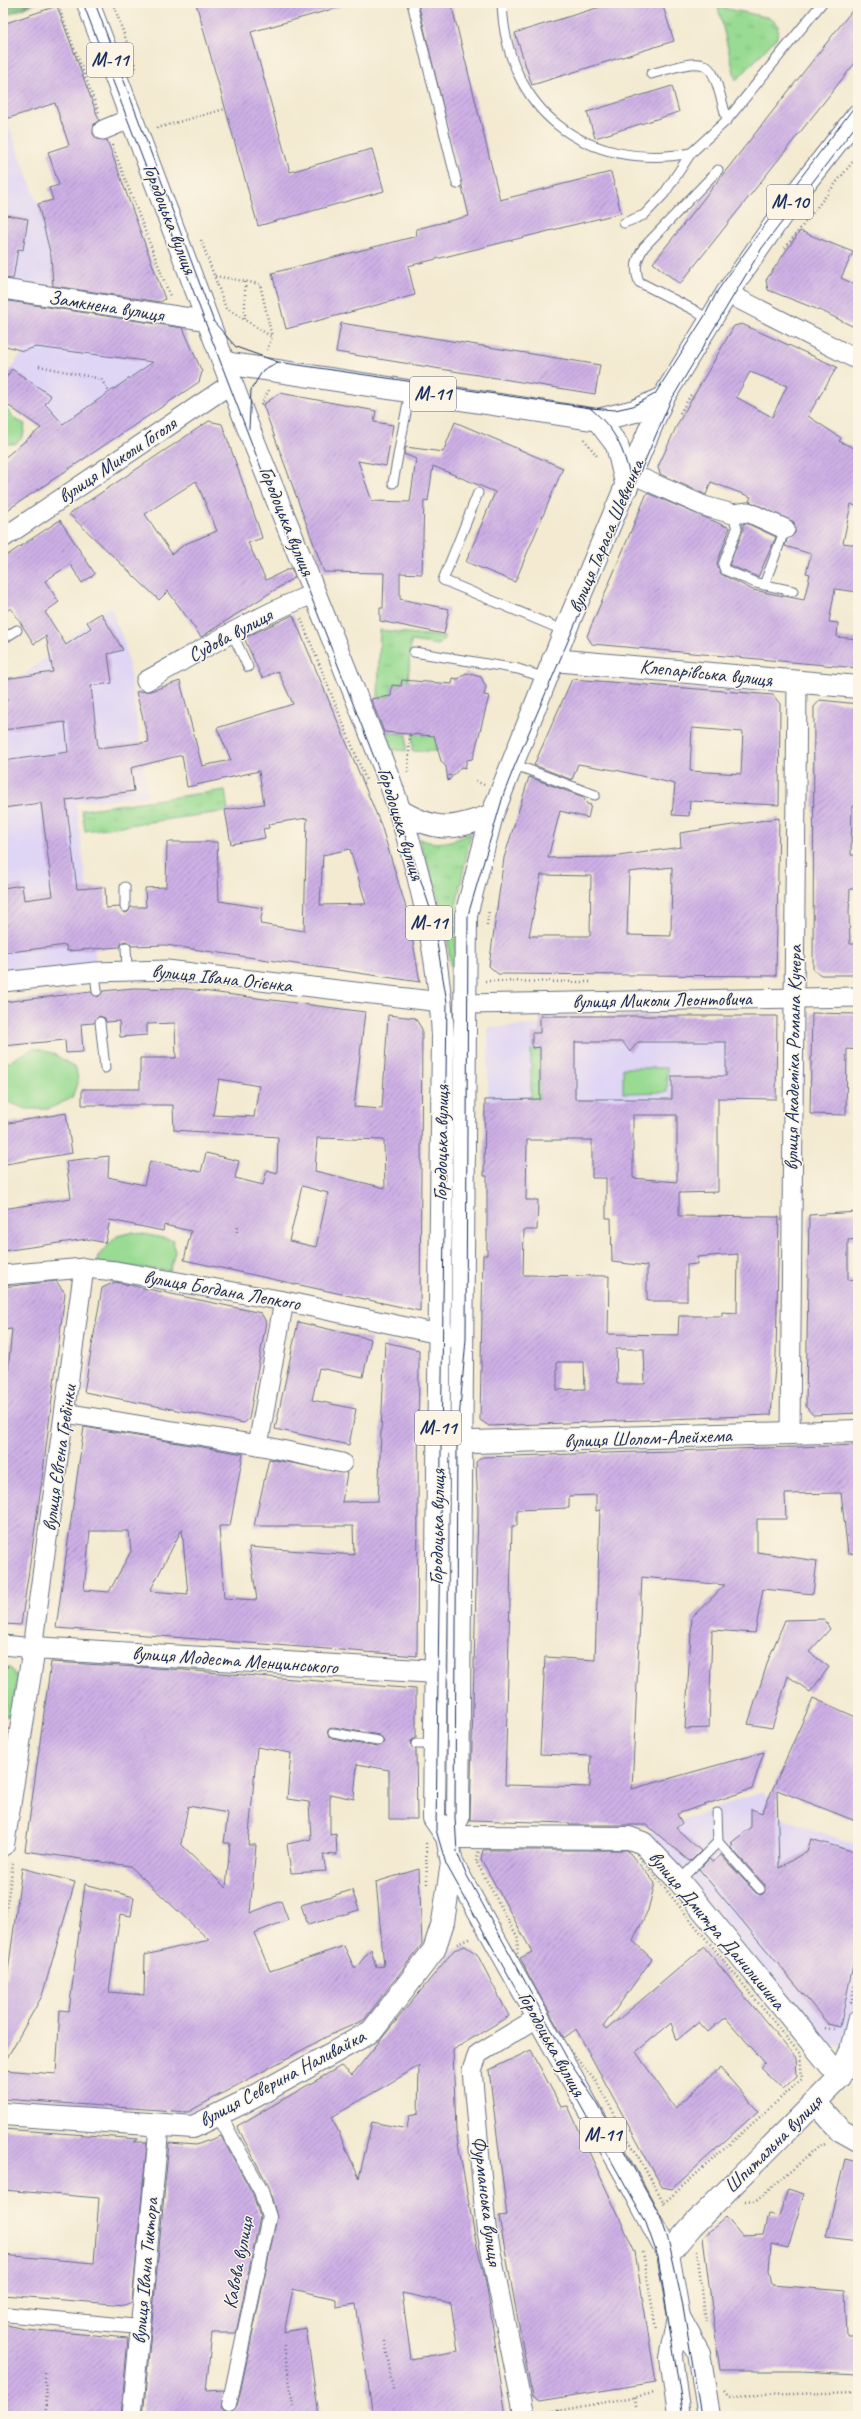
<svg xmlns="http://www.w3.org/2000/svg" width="861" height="2419" viewBox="0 0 861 2419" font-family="Caveat,sans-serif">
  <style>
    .built { fill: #dfd5f5 }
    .grass { fill: url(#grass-tufts); stroke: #5a8578 }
    .forest { fill: url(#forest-firs); stroke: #4a756e }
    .park { fill: #99db93; stroke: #5a8578 }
    .building { fill: url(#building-hatch); fill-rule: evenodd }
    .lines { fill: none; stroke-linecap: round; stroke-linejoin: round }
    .service-casing { stroke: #677086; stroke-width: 11 }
    .pedestrian-casing { stroke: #677086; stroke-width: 16 }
    .minor-casing { stroke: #677086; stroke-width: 21 }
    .tertiary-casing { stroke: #677086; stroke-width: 24 }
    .secondary-casing { stroke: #677086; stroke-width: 24 }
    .primary-casing { stroke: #677086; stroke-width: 24 }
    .path { stroke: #677086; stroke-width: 2.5; stroke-dasharray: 1 3; stroke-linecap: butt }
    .service { stroke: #fff; stroke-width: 9 }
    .pedestrian { stroke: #fff; stroke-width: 14 }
    .minor { stroke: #fff; stroke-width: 19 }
    .tertiary { stroke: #fff; stroke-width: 22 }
    .secondary { stroke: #fff; stroke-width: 22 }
    .primary { stroke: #fff; stroke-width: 22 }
    .tram { stroke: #1b2f5e; stroke-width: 1 }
    .labels { text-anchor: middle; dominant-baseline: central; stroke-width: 3; stroke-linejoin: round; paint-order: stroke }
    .shield { fill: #fcf5e5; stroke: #5e6a86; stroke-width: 1 }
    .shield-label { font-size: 19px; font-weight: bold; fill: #1b2f5e }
    .street-label { font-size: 20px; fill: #1b2f5e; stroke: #fcf5e5 }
  </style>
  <defs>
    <pattern id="grass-tufts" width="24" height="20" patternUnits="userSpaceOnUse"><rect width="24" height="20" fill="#99db93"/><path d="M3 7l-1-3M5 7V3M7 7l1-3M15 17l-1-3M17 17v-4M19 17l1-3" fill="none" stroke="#83bc81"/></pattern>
    <pattern id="forest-firs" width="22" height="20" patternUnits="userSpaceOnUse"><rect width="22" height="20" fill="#7abb7d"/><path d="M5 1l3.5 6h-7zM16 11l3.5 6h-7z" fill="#63986a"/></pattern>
    <pattern id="building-hatch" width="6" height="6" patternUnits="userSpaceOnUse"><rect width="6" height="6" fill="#ceb0e6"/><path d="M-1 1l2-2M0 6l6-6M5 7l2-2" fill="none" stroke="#a690be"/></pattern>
  </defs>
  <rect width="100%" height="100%" fill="#fcf5e5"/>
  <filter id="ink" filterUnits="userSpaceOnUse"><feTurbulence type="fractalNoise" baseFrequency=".025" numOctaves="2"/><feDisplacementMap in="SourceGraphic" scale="8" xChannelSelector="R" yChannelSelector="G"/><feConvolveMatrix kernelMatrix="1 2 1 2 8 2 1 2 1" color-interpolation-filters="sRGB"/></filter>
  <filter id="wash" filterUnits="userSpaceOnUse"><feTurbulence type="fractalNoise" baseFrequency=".012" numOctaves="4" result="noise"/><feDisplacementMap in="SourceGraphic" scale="16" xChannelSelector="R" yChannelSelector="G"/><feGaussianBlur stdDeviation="0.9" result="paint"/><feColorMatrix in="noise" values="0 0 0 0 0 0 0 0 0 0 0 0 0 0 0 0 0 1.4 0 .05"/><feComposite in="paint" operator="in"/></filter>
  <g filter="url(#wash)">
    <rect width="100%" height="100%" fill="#f3ead1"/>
    <g class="built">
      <polygon points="3,110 38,204 51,256 53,294 3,286"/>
      <polygon points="36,305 183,328 202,372 199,382 86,459 47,423 33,423 3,402 3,382 23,351"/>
      <polygon points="110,606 126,648 148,796 76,803 97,968 3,977 3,692"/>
      <polygon points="540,1016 777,1016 776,1100 488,1100 488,1027 540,1025"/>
      <polygon points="763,1791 777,1816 858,1846 858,1989 847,2038 842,2045 834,2045 825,2039 650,1839 641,1835"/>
    </g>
    <g class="grass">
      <polygon points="718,7 771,18 778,26 777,37 736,81"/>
      <polygon points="380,630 445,637 439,645 411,641 408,681 402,680 401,686 392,686 391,696 378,698"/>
      <polygon points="382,732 407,734 406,751 389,749"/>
      <polygon points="413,734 440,736 437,751 412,751"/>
      <polygon points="225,790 228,811 85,831 82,810"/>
      <path d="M471,833L454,916L458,981H452L445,917L419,839C437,846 454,842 471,833Z"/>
      <rect x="531" y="1050" width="9" height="49"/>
      <polygon points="3,1668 10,1668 18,1678 11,1716 3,1716"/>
    </g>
    <polygon class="forest" points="3,3 36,3 3,17"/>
    <g class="park">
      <polygon points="3,409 10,412 14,419 25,424 23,437 15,444 3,444"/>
      <polygon points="34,1048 52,1053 76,1068 78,1080 72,1098 48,1109 26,1109 3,1100 3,1065"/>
      <polygon points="623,1068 667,1068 667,1092 623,1093"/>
      <polygon points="133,1232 173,1240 175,1251 170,1271 97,1263 98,1256 117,1236"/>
    </g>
    <g id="blocks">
      <g class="building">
        <polygon points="196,3 339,3 340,7 251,32 290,172 372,149 384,191 258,226"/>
        <polygon points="418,3 451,3 500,200 611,172 621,213 408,266 415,295 286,329 272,273 417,236 416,229 469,216"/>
        <polygon points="613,3 662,3 674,41 532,85 515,33"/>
        <polygon points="858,3 858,59 680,284 653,263"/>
        <polygon points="57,6 99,120 94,124 93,134 97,139 107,140 165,299 161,302 53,286 51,256 38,204 53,200 49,188 59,185 48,152 69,145 55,103 6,119 3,110 3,24"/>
        <polygon points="672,86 679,112 595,138 587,112"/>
        <polygon points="6,215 28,219 23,250 18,249 13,279 3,278 3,220"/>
        <polygon points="800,231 853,252 841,278 858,286 858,329 824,312 768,290 766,280"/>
        <polygon points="3,300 183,328 202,372 199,382 3,513 3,459 41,428 3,402 3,382 12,369 51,396 45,404 63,424 153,362 36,347 23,351 3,345"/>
        <polygon points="341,323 600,365 595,394 336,352"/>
        <path d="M742,324L837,367L808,416L841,438L839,441L858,450V507L851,504L843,543L858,545V592L835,589L829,622L838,623L837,637L858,639V668L592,644L587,636L647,493L730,528L717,563L721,574L753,590L804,600L810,574L806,573L811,554L785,546L787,539L795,533L794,522L749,501L751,497L711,482L706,495L660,474L658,467L678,423L734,326ZM750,372L787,386L772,417L736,397Z"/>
        <polygon points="280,393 376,411 374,422 393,425 386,466 358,461 372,501 410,502 416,459 404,454 406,447 443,452 455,422 563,468 515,582 466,562 495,492 433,466 428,501 424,500 422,574 400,573 400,599 449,609 444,634 380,621 380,608 383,608 384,573 324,572 263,405"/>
        <path d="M209,421L222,424L259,528L262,538L248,543L266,580L291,568L295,577L201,637L168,591L159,600L69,514ZM196,481L217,531L185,544L172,554L145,514Z"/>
        <path d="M60,520L95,574L82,583L70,564L45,581L59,602L45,612L66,645L91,628L87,622L101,613L123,650L108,654L112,683L91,686L98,748L149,742L136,692L151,691L180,681L202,766L231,760L217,728L293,704L278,671L262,678L244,638L293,615L381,825L408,914L420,982L165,945L132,946L126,941L122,942L120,947L67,951L66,945L3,953V888L22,885L24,900L53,896L41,803L3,808V761L68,752L65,722L3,730V702L7,701L4,679L53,672L46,636L34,644L11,608L3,613V558ZM182,755L187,787L259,771L264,804L225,810L231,844L265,838L263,829L269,828L268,824L307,818L304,931L260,924L263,908L219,901L217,842H167L166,887L145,888L146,907H131L128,912L125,913L119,907L106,908L105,887L77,889L66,800L134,791L131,768ZM350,849L366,904L320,905L323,855Z"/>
        <polygon points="746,523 776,537 758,577 729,565 743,531 743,524"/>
        <polygon points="466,673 481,677 486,687 484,695 489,696 474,755 472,759 467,760 465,768 461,767 448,781 446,767 441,761 434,736 384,732 371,699 391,696 392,685 401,686 402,680 452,684 453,678 458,679"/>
        <path d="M572,679L773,695L780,704L779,805L690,801L689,816L672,815L675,784L620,771L578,764L572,780L534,765ZM692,728L743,732L741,774L690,771Z"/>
        <polygon points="820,700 858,704 858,806 852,806 851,855 858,855 858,889 850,889 849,913 850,944 858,944 858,975 821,975 813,970 814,707"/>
        <path d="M529,777L583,797L587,804L591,805L588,818L560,811L548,858L612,857L681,847L680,833L779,818L776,976L498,974L489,966L504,858ZM672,867L671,936L627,935L629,872ZM541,875L591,876L590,936H529Z"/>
        <path d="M133,988L187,989L365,1012L354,1107L382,1109L388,1015L415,1018L422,1029L420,1311L184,1260L191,1231L164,1225L163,1231L110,1220L105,1243L87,1239L3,1251V1209L71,1198L66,1161L109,1156L108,1177L144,1185L150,1161L201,1172L206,1153L239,1161L235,1178L263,1185L267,1170L277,1173L278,1137L174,1130L173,1105H82V1089H140V1058H176L175,1023L147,1024V1035L120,1037L119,1021L106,1022L105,1018L99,1016L94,1023L81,1024L83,1052L66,1053L65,1040L3,1046V1002L91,992L98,997L103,991ZM219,1079L259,1086L254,1117L213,1115ZM317,1138L384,1140L385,1188L315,1171ZM302,1186L328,1193L316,1247L289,1241Z"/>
        <polygon points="812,1013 858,1014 858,1050 847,1049 846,1115 810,1114"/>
        <path d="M540,1016H777L776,1099L718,1098V1192L679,1193V1216L779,1217L776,1355L771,1415L489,1426L480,1420L483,1255H487V1176H484L485,1100L540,1099V1047L532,1048V1033H540ZM575,1042H623L630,1052L638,1042H726V1076H672V1099H575ZM633,1115H677V1182L633,1178ZM527,1140H592V1178H606V1218H611L612,1262L647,1266V1301H687V1265L697,1264V1257L738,1254L737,1313L722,1312V1316H679L678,1335L608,1334L609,1276L523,1275L524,1230H537L538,1200H526ZM616,1349H644L645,1384H617ZM557,1362H584L585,1389L557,1390Z"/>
        <polygon points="66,1113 72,1153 6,1164 3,1124"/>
        <polygon points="858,1212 858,1239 848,1240 848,1280 858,1279 858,1413 813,1415 806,1407 809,1215"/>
        <polygon points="56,1281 65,1293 42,1480 21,1625 3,1624 3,1370 8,1371 12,1329 3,1330 3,1287"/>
        <polygon points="115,1282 261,1313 266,1322 249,1419 244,1423 84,1392 102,1288"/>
        <polygon points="298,1322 371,1339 363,1377 319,1368 312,1400 356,1409 349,1445 275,1429"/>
        <path d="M385,1342L419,1350L417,1656L56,1628L84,1427L243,1454L230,1526H219L224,1598L257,1600L249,1547L354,1555L353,1526H254L269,1459L347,1473L342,1502L378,1501ZM182,1529L188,1594L150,1591ZM90,1531H129L131,1551L109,1592L84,1590Z"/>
        <path d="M858,1445V1553L848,1554L841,1493L785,1494L786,1519H757V1552L817,1561L813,1594L763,1589L755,1633L712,1630L709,1728L685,1729L692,1617L725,1585L642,1577L632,1789L764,1752L752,1789L677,1814L682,1823L676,1828L701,1851L692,1860L689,1861L647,1825H569V1823L470,1820L478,1511L476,1462L482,1457ZM596,1495V1511L600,1510L595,1660L545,1657L540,1754L591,1756L590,1787L505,1785L512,1526H517V1510L569,1508V1496Z"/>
        <polygon points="824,1619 830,1629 809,1652 829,1667 810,1692 788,1676 772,1728 748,1724 769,1658 785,1620"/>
        <path d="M51,1662L171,1669L416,1689V1738L411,1741L410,1744L416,1750L417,1819H389V1770L357,1764L354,1799L330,1794V1835L336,1833L337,1855L323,1854L326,1871L291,1873L287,1844L311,1839L309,1802L287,1799L291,1753L257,1747L248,1845H256L250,1913L281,1901L288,1920L254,1933L270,1971L344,1946L355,1969L371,1949L376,1967L384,1966L376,1882L419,1869L422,1944L364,2020L326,2037L188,2112L3,2099V2070L56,2074L60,2010L69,2011L85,1884L134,1897L131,1916L120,1914L109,1992L144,1995L145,1955L209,1940L130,1866L25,1851ZM334,1727L379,1735L383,1739L384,1742L377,1747L332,1739L327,1732L329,1729ZM188,1806L228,1813L224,1843H230L226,1888L181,1844Z"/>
        <polygon points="813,1698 858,1718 858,1822 777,1790 779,1868 807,1851 811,1839 858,1853 858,1941 840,2027 828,2024 699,1869 709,1859 713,1862 721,1855 756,1893 761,1895 764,1893 765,1885 730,1847 733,1844 731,1843 751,1827 751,1809 762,1813"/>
        <polygon points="483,1850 627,1850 655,1883 648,1910 633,1941 652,1959 603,2027 606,2030 704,1947 796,2058 797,2076 783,2089 760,2067 765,2063 725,2017 708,2032 699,2022 677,2040 671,2023 636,2052 675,2108 720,2068 758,2111 672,2189 662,2187 576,2029 564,2038 536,1989 520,1958 532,1952 481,1859"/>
        <polygon points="22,1868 75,1882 42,1996 3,2065 3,1980 7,1979"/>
        <polygon points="352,1890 359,1910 308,1925 301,1905"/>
        <path d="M465,1946L477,1954L509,2016L453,2050L456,2132L476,2242L486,2282L506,2416H373L356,2304L336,2307V2299L293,2289L284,2332L306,2328L319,2416H143L169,2143L196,2145L221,2136L253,2194L260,2217L236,2333H212L206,2391L224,2390L221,2408L224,2412L231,2413L237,2407L277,2218L269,2187L237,2126L341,2066L352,2075L454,1950ZM419,2066L418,2114L409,2116L407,2129L372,2122L359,2178L332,2117ZM402,2293L451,2303L458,2351L411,2359Z"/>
        <polygon points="531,2050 561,2107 568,2106 635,2252 656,2382 539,2401 532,2396 499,2217 507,2216 489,2070"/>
        <polygon points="3,2129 100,2136 138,2139 134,2142 147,2142 132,2302 125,2305 3,2295 3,2255 94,2263 99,2198 3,2190"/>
        <polygon points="845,2159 858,2162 858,2241 826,2237"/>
        <polygon points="788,2189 804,2194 788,2248 771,2244 769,2271 772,2285 845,2291 847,2337 858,2337 858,2374 801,2371 720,2371 703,2237 726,2217 742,2236 763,2235 768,2214 779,2216"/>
        <polygon points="3,2324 24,2329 128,2338 121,2416 3,2416"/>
      </g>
    </g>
  </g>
  <g filter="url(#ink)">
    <use href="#blocks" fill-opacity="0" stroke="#677086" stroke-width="1"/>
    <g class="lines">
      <g class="service-casing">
        <g id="service">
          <polyline points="412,3 457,184"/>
          <path d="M502,3C506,111 586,172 691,153"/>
          <path d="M651,74C715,55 710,58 727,120"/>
          <polyline points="624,223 644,215 664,194 691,153 727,120 822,3"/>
          <path d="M710,321L694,310L639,282C634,268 636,260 644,247L718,170"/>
          <polyline points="393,483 410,391"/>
          <polyline points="478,493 443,580 565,631"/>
          <polyline points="733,514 737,529 723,565 725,570 756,583 793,591"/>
          <polyline points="764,585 785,529"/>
          <polyline points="232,633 248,667"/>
          <polyline points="3,639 17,630"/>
          <polyline points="414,652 518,669 546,678"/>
          <polyline points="513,764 595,795"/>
          <polyline points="125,887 125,907"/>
          <polyline points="126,947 127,970"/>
          <polyline points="95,972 97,991"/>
          <polyline points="100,1022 105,1068"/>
          <polyline points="333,1733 378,1741"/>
          <polyline points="416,1744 424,1744"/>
          <polyline points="718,1842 760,1889"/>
          <polyline points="679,1881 718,1842 717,1813"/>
        </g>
      </g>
      <g class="pedestrian-casing">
        <g id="pedestrian">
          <polyline points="219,2115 261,2191 269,2217 229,2405"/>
          <polyline points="3,2314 139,2327"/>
        </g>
      </g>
      <g class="minor-casing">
        <g id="minor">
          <polyline points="103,130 132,118"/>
          <polyline points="3,289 209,321"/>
          <polyline points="727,293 858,360"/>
          <polyline points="632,474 704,506 733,514 748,512 785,529"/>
          <polyline points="3,538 232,383"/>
          <path d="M146,681C202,650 257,615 316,593"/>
          <polyline points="3,982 95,972 167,970 441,1002"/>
          <polyline points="466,1004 858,997"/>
          <polyline points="3,1275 84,1268 116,1271 284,1301 453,1337"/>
          <polyline points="65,1413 258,1445 342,1463"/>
          <polyline points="790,1434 797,682"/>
          <polyline points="258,1445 284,1301"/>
          <polyline points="3,1645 34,1648 34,1634 84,1268"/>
          <polyline points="132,2416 159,2127"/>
          <polyline points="524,2416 486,2227 472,2070 478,2054 537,2018"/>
        </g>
      </g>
      <g class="tertiary-casing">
        <g id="tertiary">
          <polyline points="438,1443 858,1431"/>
          <polyline points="447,1837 629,1838 643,1843 679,1881 840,2077"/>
          <polyline points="3,1845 34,1648 436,1672"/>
          <polyline points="816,2103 840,2130 858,2140"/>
          <polyline points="3,2114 193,2127 254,2097 372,2031 434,1950 443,1922 452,1863"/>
          <polyline points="668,2254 691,2227 840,2077 851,2050 858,2022"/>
        </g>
      </g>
      <g class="secondary-casing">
        <polyline id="secondary" points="553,660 858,687"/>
      </g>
      <g class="primary-casing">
        <g id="primary">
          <path d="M88,3L248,427L389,779C418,862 439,949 443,1037L434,1818L447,1837L452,1863L632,2186L668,2254L679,2317L671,2358L679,2416"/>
          <polyline points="225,363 598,420 635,411 663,398"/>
          <polyline points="598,420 617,445 627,487"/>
          <path d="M400,811C437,832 452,830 492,815"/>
          <polyline points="447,1837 458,1818 466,915 492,815 565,631 663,398 727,293 796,194 858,115"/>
          <polyline points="679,2317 699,2353 709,2416"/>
        </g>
      </g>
      <g class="path">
        <polyline points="57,3 99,113"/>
        <polyline points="113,3 136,68"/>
        <polyline points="157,128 225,109"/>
        <polyline points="112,145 170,296"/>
        <polyline points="201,240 226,308 272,337 267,350"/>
        <polyline points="785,248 858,155"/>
        <polyline points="215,276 260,284 272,337"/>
        <polyline points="245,319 245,282"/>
        <polyline points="39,366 101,379 109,392"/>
        <polyline points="261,405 269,390"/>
        <polyline points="680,413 692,393"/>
        <polyline points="584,439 597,456"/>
        <polyline points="301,619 366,780"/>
        <polyline points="408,772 410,734"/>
        <polyline points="449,780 450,775"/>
        <polyline points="476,781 484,785"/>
        <polyline points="487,925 489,910"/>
        <polyline points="485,981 590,982"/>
        <polyline points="236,1236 238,1227"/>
        <polyline points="3,1666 11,1667"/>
        <polyline points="426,1843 427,1884"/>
        <polygon points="480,1847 631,1847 800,2054 802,2079 664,2203 597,2083 561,2040 517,1959 518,1938 476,1861"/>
        <polyline points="3,1931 13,1863"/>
        <polyline points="457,1944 471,1938"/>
        <polyline points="851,2003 858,1970"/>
        <polyline points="825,2028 836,2030"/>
        <polyline points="857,2118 858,2106"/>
        <polyline points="745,2201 755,2202 822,2144 826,2145"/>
        <polyline points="697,2250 706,2322"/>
        <polyline points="643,2252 656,2329"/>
        <polyline points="385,2341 393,2390"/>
        <polyline points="284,2345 293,2405"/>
        <polyline points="45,2373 46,2416"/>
        <polyline points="725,2390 730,2396 858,2392"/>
        <polyline points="635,2397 636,2406"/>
        <polyline points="559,2410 560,2416"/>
        <polyline points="542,2414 655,2393"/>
      </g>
      <use href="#service" class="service"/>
      <use href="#pedestrian" class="pedestrian"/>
      <use href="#minor" class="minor"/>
      <use href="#tertiary" class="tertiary"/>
      <use href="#secondary" class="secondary"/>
      <use href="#primary" class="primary"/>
      <g class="tram">
        <polyline points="83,3 281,520 412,854 432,914 447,1002 436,1830 446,1864 646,2223 658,2257 684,2416"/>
        <polyline points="95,3 214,322 236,347 278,362 590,408 615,410 633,406 655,394 704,317 718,290 761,230 858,102"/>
        <path d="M590,408C619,432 624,452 633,487"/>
        <polyline points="249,429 251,390 263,370 278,362"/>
        <polyline points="701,2416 683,2306 668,2239 660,2215 597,2103 567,2058 465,1872 457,1852 455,1818 457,1443 466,1339 468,915 504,793 515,765 670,402 762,248 858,123"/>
      </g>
    </g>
  </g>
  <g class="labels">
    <g class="shield">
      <rect x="87" y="43" width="46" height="34" rx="3"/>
      <rect x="767" y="185" width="46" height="34" rx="3"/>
      <rect x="410" y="377" width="46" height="34" rx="3"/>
      <rect x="406" y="906" width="46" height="34" rx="3"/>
      <rect x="415" y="1411" width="46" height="34" rx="3"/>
      <rect x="580" y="2118" width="46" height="34" rx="3"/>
    </g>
    <g class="shield-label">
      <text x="110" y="60">М-11</text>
      <text x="790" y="202">М-10</text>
      <text x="433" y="394">М-11</text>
      <text x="429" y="923">М-11</text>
      <text x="438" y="1428">М-11</text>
      <text x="603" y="2135">М-11</text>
    </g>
    <g class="street-label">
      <text transform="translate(170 219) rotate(69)">Городоцька вулиця</text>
      <text transform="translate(106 306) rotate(9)">Замкнена вулиця</text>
      <text transform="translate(117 460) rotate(-34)">вулиця Миколи Гоголя</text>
      <text transform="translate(287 521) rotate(68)">Городоцька вулиця</text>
      <text transform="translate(606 536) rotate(-67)">вулиця Тараса Шевченка</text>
      <text transform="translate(230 635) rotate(-28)">Судова вулиця</text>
      <text transform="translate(706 673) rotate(6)">Клепарівська вулиця</text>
      <text transform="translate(401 824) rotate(73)">Городоцька вулиця</text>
      <text transform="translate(222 978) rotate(6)">вулиця Івана Огієнка</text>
      <text transform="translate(662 1000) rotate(-1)">вулиця Миколи Леонтовича</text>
      <text transform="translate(793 1058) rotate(-89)">вулиця Академіка Романа Кучера</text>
      <text transform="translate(441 1143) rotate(-89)">Городоцька вулиця</text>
      <text transform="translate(222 1290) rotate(10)">вулиця Богдана Лепкого</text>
      <text transform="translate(648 1438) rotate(-2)">вулиця Шолом-Алейхема</text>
      <text transform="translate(59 1458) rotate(-82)">вулиця Євгена Гребінки</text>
      <text transform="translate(437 1527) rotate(-89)">Городоцька вулиця</text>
      <text transform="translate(235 1660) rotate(4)">вулиця Модеста Менцинського</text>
      <text transform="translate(717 1930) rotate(50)">вулиця Дмитра Данилишина</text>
      <text transform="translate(552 2044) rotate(61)">Городоцька вулиця</text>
      <text transform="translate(282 2078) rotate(-28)">вулиця Северина Наливайка</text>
      <text transform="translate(773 2144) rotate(-45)">Шпитальна вулиця</text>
      <text transform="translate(487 2201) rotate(83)">Фурманська вулиця</text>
      <text transform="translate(238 2263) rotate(-79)">Кавова вулиця</text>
      <text transform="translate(145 2271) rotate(-85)">вулиця Івана Тиктора</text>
    </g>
  </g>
  <rect width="861" height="2419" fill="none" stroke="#fcf5e5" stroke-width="16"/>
</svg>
